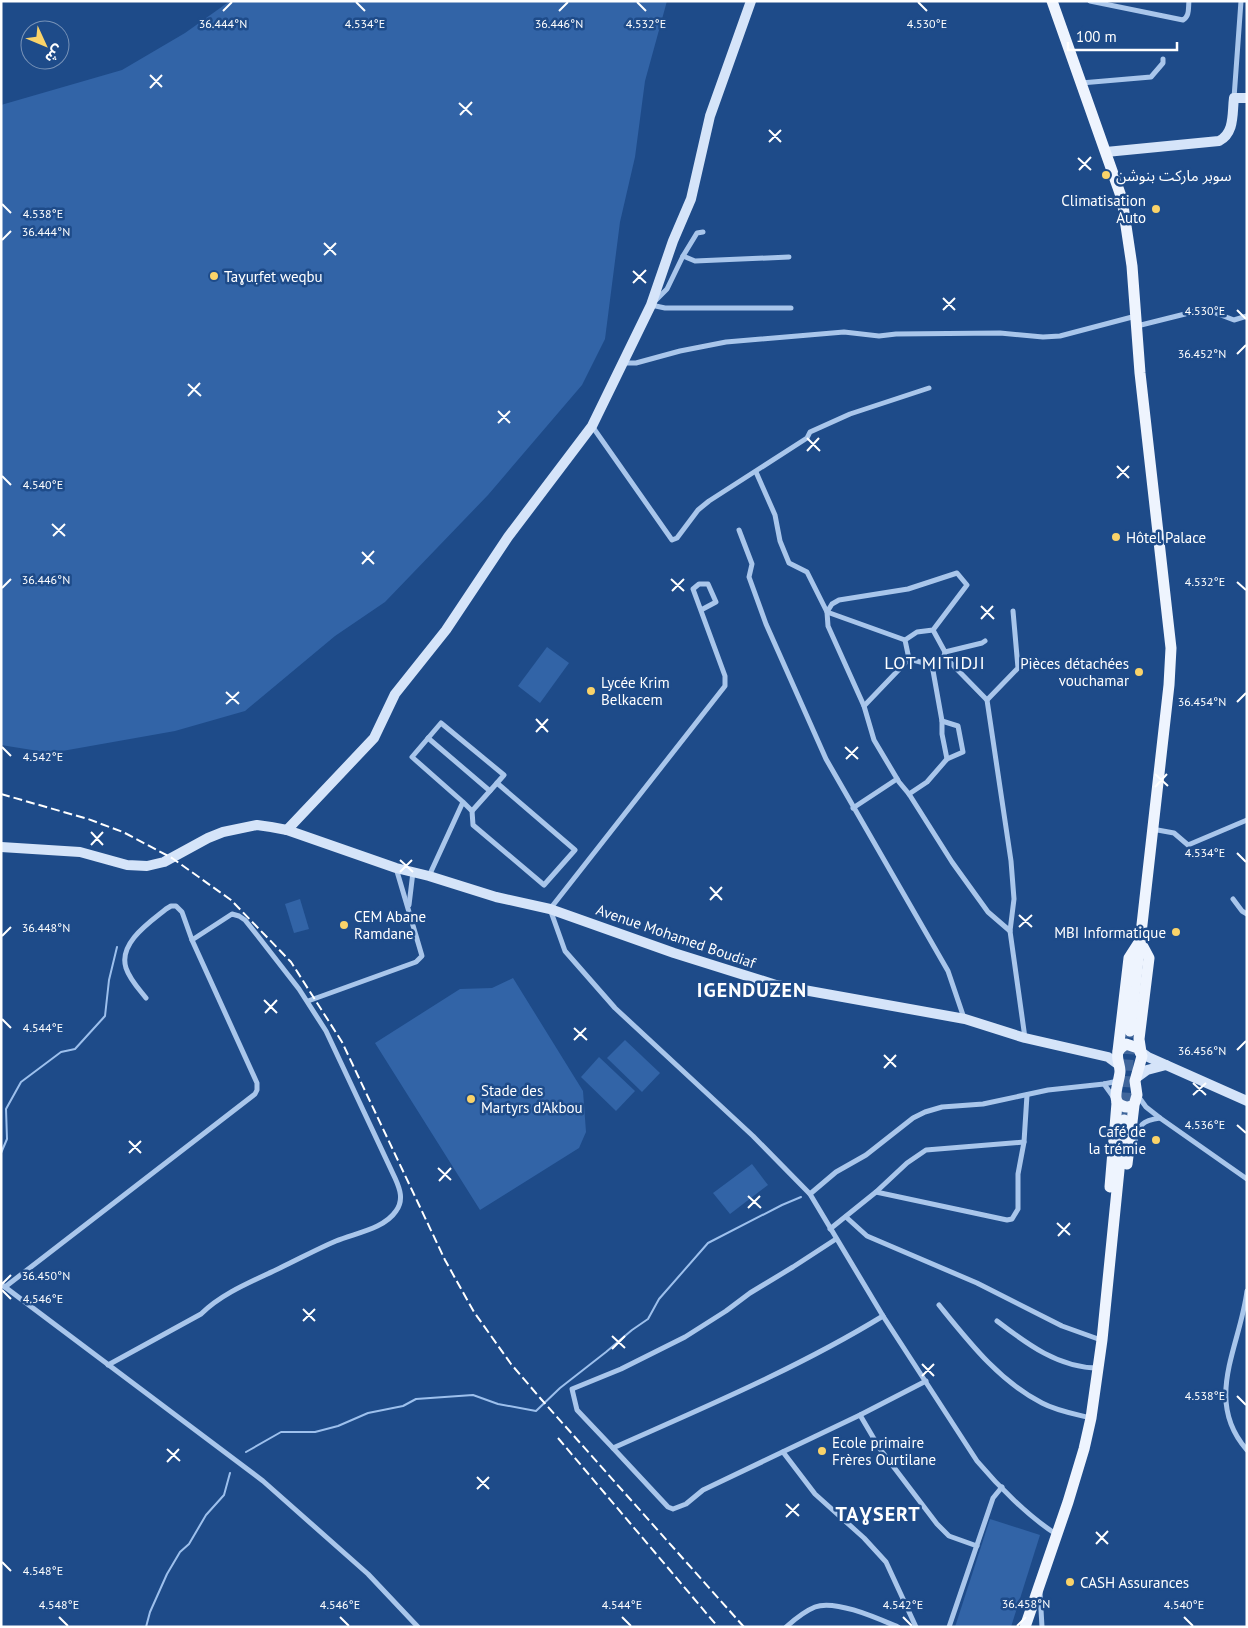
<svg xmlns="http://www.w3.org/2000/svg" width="1248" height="1628" viewBox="0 0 1248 1628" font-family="'PT Sans','Noto Sans Arabic',sans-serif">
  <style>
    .green { fill: #3264a7 }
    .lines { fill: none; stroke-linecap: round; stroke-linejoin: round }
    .stream { stroke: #9dc0ed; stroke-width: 2 }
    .primary-tunnel { stroke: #40669b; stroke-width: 11; stroke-dasharray: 11 5.5; stroke-linecap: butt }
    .street { stroke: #a9c6eb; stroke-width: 5 }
    .secondary { stroke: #d5e4f9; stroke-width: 10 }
    .primary { stroke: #eef4fe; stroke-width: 11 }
    .rail { stroke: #fff; stroke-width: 2; stroke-dasharray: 9 4; stroke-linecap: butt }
    .ticks { fill: none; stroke: #fff; stroke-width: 2 }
    .poi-dot { fill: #fad369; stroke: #1e4b89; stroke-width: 2 }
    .labels { text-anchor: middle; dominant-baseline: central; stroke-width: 5; stroke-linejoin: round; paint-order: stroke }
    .poi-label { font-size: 15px; fill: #fff; stroke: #1e4b89; text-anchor: start }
    .street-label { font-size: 15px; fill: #fff; stroke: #1e4b89 }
    .quarter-label { font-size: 18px; letter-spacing: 1px; fill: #fff; stroke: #1e4b89 }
    .district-label { font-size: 20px; font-weight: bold; letter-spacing: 1px; fill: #fff; stroke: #1e4b89 }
    .ticks-label { font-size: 12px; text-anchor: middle; fill: #fff; stroke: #1e4b89; stroke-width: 5; stroke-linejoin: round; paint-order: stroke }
  </style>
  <rect width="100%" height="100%" fill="#1e4b89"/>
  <g class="green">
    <polygon points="230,1 667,1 645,81 635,157 620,222 605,339 582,385 488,495 385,602 335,636 245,711 175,731 51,753 1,745 1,105 122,70 185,33"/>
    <polygon points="547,647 569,663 540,703 518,686"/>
    <polygon points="300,899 309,929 294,933 285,904"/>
    <polygon points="513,978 583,1091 586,1132 579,1148 480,1210 375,1043 460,989 492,988"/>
    <polygon points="625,1040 660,1073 642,1092 607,1058"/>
    <polygon points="599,1057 635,1091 616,1111 581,1077"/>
    <polygon points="752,1164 768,1185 730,1214 713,1193"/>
    <polygon points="990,1519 1040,1535 1011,1627 955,1627"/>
  </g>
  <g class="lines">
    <g class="stream">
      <polyline points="1,1153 7,1139 6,1109 21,1082 61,1052 75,1049 105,1016 109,980 117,947"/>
      <polyline points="246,1452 281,1432 315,1432 338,1426 368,1413 403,1406 416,1399 473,1395 498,1404 536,1411 560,1388 606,1352 632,1330 648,1319 659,1299 708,1243 782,1205 801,1197"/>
      <polyline points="146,1627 150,1612 167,1574 180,1552 189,1544 206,1515 224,1495 230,1473"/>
    </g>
    <polyline class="primary-tunnel" points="1124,1120 1130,1031"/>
    <g class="street">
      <path d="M1090,1L1183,20C1190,16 1188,8 1189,1"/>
      <polyline points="1081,83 1151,77 1163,63 1163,59"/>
      <polyline points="1234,98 1241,1"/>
      <polyline points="683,256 695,261 789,257"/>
      <polyline points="655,301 667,289 683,256 697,233 703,232"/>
      <polyline points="651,305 665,308 791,308"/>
      <polyline points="1137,326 1205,309 1234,320 1247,316"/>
      <polyline points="623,363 636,363 680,351 726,342 844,332 879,336 896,334 1000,333 1043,337 1060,336 1136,316"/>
      <polyline points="592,426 672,540 677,538 698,510 709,501 807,438 810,432 850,414 929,388"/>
      <polyline points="756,472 775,515 780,541 789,563 807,572 827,612 905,640"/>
      <polyline points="739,530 752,564 749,577 766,624 826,759 948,971 964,1018"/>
      <path d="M701,610L716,602L708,584H699L693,589L725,676V686L550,909L565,951L615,1008L753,1136L810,1194L883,1316L977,1461C998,1486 1029,1517 1056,1534"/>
      <polyline points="933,630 917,632 905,640 909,659 932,665 944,656 945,652 933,630 967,585 957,573 908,589 839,600 832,604 827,612 828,626 864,706 874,740 899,782 909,794 952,862 988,912 1010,931"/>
      <polyline points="945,652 982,643 985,641"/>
      <polyline points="944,656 987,700 1011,861 1014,899 1010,931 1025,1038"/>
      <polyline points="987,700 1018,668 1013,611"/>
      <polyline points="864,706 909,659"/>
      <polyline points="942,721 942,734 947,759"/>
      <polyline points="428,738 490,791"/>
      <polyline points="909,794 927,782 947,759 963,752 958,726 942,721 932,665"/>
      <polyline points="853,808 897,779"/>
      <polyline points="472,811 497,783"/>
      <polyline points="1152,829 1174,833 1188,845 1247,820"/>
      <polyline points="429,876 463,802 412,757 441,723 504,775 497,783 575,850 544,885 473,825 472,811 463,802"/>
      <polyline points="1233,899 1242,911 1247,914"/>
      <polyline points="409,905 413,872"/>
      <polyline points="308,1001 416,962 422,956 396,868"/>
      <polyline points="1104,1084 1114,1098"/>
      <polyline points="1138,1096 1146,1107 1160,1118 1247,1179"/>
      <path d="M1134,1144C1140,1125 1140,1121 1160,1118"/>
      <polyline points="876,1192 1007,1220 1012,1219 1018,1209 1018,1174 1024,1142"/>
      <polyline points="810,1194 836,1172 866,1155 913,1118 925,1112 942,1107 983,1104 1048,1090 1104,1084 1118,1081"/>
      <polyline points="846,1217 867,1236 977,1283 1062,1326 1101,1340"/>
      <polyline points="830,1229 876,1192 907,1163 926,1150 1024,1142 1027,1095"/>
      <polyline points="1,1284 263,1481 368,1574 418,1627"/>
      <path d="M5,1287L255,1094L257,1090V1083L192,940L182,912L176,906H171L166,909C150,922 118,943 126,968C130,980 139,989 146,998"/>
      <path d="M1247,1291C1240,1347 1203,1400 1247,1450"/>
      <path d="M939,1305C969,1342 999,1381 1042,1403C1057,1411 1075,1414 1091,1418"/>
      <path d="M883,1316C798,1368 705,1407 613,1448L668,1507L673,1509L686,1504L703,1490L860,1415L926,1381"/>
      <path d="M997,1321C1027,1344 1059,1368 1098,1368"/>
      <path d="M108,1365L201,1314C222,1293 253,1281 280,1268C299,1259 317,1249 336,1241C355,1233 384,1229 396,1211C404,1200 400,1189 395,1178L326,1031L299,989L257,935L245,920L239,916L232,914L192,940"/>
      <polyline points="860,1415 880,1449 937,1524 949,1536 977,1546"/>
      <polyline points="613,1448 577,1410 572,1389 621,1369 685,1337 726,1311 750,1293 793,1267 836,1239"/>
      <polyline points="783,1452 815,1494 864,1538 886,1562 916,1627"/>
      <polyline points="1040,1592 1042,1627"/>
      <path d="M786,1627C795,1619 805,1611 815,1607C835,1599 879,1619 898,1627"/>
      <polyline points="949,1627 993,1498 1002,1487"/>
    </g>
    <g class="secondary">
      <path d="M1106,152L1219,141C1235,133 1232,113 1234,98H1247"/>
      <polyline points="287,830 374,738 395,694 446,630 508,537 592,426 651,305 673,241 691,199 710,116 751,1"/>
      <polyline points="1,847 80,852 127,865 147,866 164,862 208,838 223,832 257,825 271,827 287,830 396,868 429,876 496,897 550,909 674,953 776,985 965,1019 1025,1038 1108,1057 1119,1065"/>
      <polyline points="1141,1052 1148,1057 1247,1101"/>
      <polyline points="1136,1078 1147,1070 1166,1065"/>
    </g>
    <g class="primary">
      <polyline points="1052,1 1122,199 1132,266 1140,373 1171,648 1169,685 1130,1031"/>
      <polyline points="1140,941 1149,958 1139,1039 1141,1052"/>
      <polyline points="1118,1051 1129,958 1138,944"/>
      <path d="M1127,1164L1134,1105L1137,1095L1135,1081L1142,1056L1138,1048L1126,1044C1123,1046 1120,1048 1118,1052C1116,1058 1120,1065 1120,1071C1120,1081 1109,1103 1123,1106C1127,1108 1130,1107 1134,1105"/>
      <polyline points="1110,1187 1117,1103"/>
      <polyline points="1025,1627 1068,1502 1084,1449 1091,1418 1102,1340 1124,1120"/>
    </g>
    <g class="rail">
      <polyline points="1,794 88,819 123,832 172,858 231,900 291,962 342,1042 445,1260 474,1312 511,1364 541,1399 744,1627"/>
      <polyline points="558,1438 718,1627"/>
    </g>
  </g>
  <path class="ticks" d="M356,2L365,11M637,2L646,11M918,2L927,11M223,11L232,2M559,11L568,2M150,75L162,87M150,88L162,75M459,103L472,115M460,115L472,102M769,130L781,142M769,142L781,130M1078,158L1091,170M1079,170L1091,157M2,204L11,213M2,240L11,231M324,243L336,255M324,255L336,243M633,271L646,283M633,283L646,270M943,298L955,310M943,310L955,298M1237,310L1246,319M1237,354L1246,345M188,384L201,396M188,396L200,383M498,411L510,423M498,423L510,411M807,438L820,451M807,451L819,438M1117,466L1129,478M2,476L11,485M1117,478L1129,466M52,524L65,536M53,536L65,524M362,552L374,564M362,564L374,551M671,579L684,591M1237,582L1246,590M2,588L11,579M672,591L684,579M981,606L994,619M981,619L993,606M226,692L239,704M1237,702L1246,693M226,704L239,692M536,719L548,732M536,732L548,719M2,747L11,756M845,747L858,759M846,759L858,747M1155,774L1168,786M1155,787L1167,774M91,832L103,845M91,845L103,832M1237,853L1246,862M400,860L413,872M400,872L412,860M710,887L722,900M710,900L722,887M1019,915L1032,927M1019,927L1032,915M2,936L11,927M264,1000L277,1013M265,1013L277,1000M2,1019L11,1028M574,1028L587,1040M574,1040L586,1028M1237,1050L1246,1041M884,1055L896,1067M884,1068L896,1055M1193,1083L1206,1095M1193,1095L1206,1083M1237,1125L1246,1133M129,1141L141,1153M129,1153L141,1141M438,1168L451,1180M439,1181L451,1168M748,1196L761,1208M748,1208L760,1196M1057,1223L1070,1235M1058,1236L1070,1223M2,1284L11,1275M2,1290L11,1299M303,1309L315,1321M303,1321L315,1309M612,1336L625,1348M612,1349L625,1336M922,1364L934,1376M922,1376L934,1364M1237,1396L1246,1405M167,1449L180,1461M167,1462L179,1449M477,1477L489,1489M477,1489L489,1477M786,1504L799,1516M786,1517L799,1504M1096,1532L1108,1544M1096,1544L1108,1531M2,1562L11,1571M59,1617L68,1626M340,1617L349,1626M622,1617L631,1626M903,1617L912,1626M1184,1617L1193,1626M1017,1626L1026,1617"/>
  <g class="poi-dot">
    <circle cx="1106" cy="175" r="5"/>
    <circle cx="1156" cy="209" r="5"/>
    <circle cx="214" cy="276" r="5"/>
    <circle cx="1116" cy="537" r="5"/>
    <circle cx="1139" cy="672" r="5"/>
    <circle cx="591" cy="691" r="5"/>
    <circle cx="344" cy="925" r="5"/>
    <circle cx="1176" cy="932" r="5"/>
    <circle cx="471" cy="1099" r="5"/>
    <circle cx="1156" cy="1140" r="5"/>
    <circle cx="822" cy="1451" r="5"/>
    <circle cx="1070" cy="1582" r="5"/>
  </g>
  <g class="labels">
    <g class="poi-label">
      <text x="1116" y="175">سوبر ماركت بنوشن</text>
      <text x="1146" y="200" text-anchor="end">Climatisation<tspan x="1146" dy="17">Auto</tspan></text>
      <text x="224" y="276">Taɣuṛfet weqbu</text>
      <text x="1126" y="537">Hôtel Palace</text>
      <text x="1129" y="663" text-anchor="end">Pièces détachées<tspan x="1129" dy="17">vouchamar</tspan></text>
      <text x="601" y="682">Lycée Krim<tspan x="601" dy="17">Belkacem</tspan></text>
      <text x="354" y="916">CEM Abane<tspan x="354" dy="17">Ramdane</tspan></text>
      <text x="1166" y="932" text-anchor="end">MBI Informatique</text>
      <text x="481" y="1090">Stade des<tspan x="481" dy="17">Martyrs d’Akbou</tspan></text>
      <text x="1146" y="1131" text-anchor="end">Café de<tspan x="1146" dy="17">la trémie</tspan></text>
      <text x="832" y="1442">Ecole primaire<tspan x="832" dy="17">Frères Ourtilane</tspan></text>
      <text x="1080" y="1582">CASH Assurances</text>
    </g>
    <g class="street-label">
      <text transform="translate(676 936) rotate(19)">Avenue Mohamed Boudiaf</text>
    </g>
    <g class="quarter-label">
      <text x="935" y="662">LOT MITIDJI</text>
    </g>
    <g class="district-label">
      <text x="752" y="990">IGENDUZEN</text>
      <text x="878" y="1514">TAƔSERT</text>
    </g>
  </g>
  <g class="ticks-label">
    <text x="365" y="28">4.534°E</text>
    <text x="927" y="28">4.530°E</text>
    <text x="646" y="28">4.532°E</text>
    <text x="223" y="28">36.444°N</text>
    <text x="559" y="28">36.446°N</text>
    <text x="43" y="218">4.538°E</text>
    <text x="46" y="236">36.444°N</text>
    <text x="1205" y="315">4.530°E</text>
    <text x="1202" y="358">36.452°N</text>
    <text x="43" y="489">4.540°E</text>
    <text x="46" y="584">36.446°N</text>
    <text x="1205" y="586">4.532°E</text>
    <text x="1202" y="706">36.454°N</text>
    <text x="43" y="761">4.542°E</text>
    <text x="1205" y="857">4.534°E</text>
    <text x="46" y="932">36.448°N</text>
    <text x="43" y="1032">4.544°E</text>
    <text x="1202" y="1055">36.456°N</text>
    <text x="1205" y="1129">4.536°E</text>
    <text x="46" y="1280">36.450°N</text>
    <text x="43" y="1303">4.546°E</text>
    <text x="1205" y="1400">4.538°E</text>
    <text x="43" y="1575">4.548°E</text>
    <text x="1026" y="1608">36.458°N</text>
    <text x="59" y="1609">4.548°E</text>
    <text x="340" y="1609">4.546°E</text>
    <text x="622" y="1609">4.544°E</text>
    <text x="903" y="1609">4.542°E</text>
    <text x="1184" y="1609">4.540°E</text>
  </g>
  <rect width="1248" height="1628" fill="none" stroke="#ffffff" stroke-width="5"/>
  <g transform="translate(45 45) rotate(134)"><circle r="24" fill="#1e4b89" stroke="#7893b8"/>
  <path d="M0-4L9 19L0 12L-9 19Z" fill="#fad369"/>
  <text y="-8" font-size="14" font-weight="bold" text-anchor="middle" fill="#ffffff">ش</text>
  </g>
  <path d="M1068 42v8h109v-8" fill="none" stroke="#ffffff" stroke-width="2.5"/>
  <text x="1076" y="42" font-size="15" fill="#ffffff" stroke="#1e4b89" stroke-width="4" paint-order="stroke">100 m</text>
</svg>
